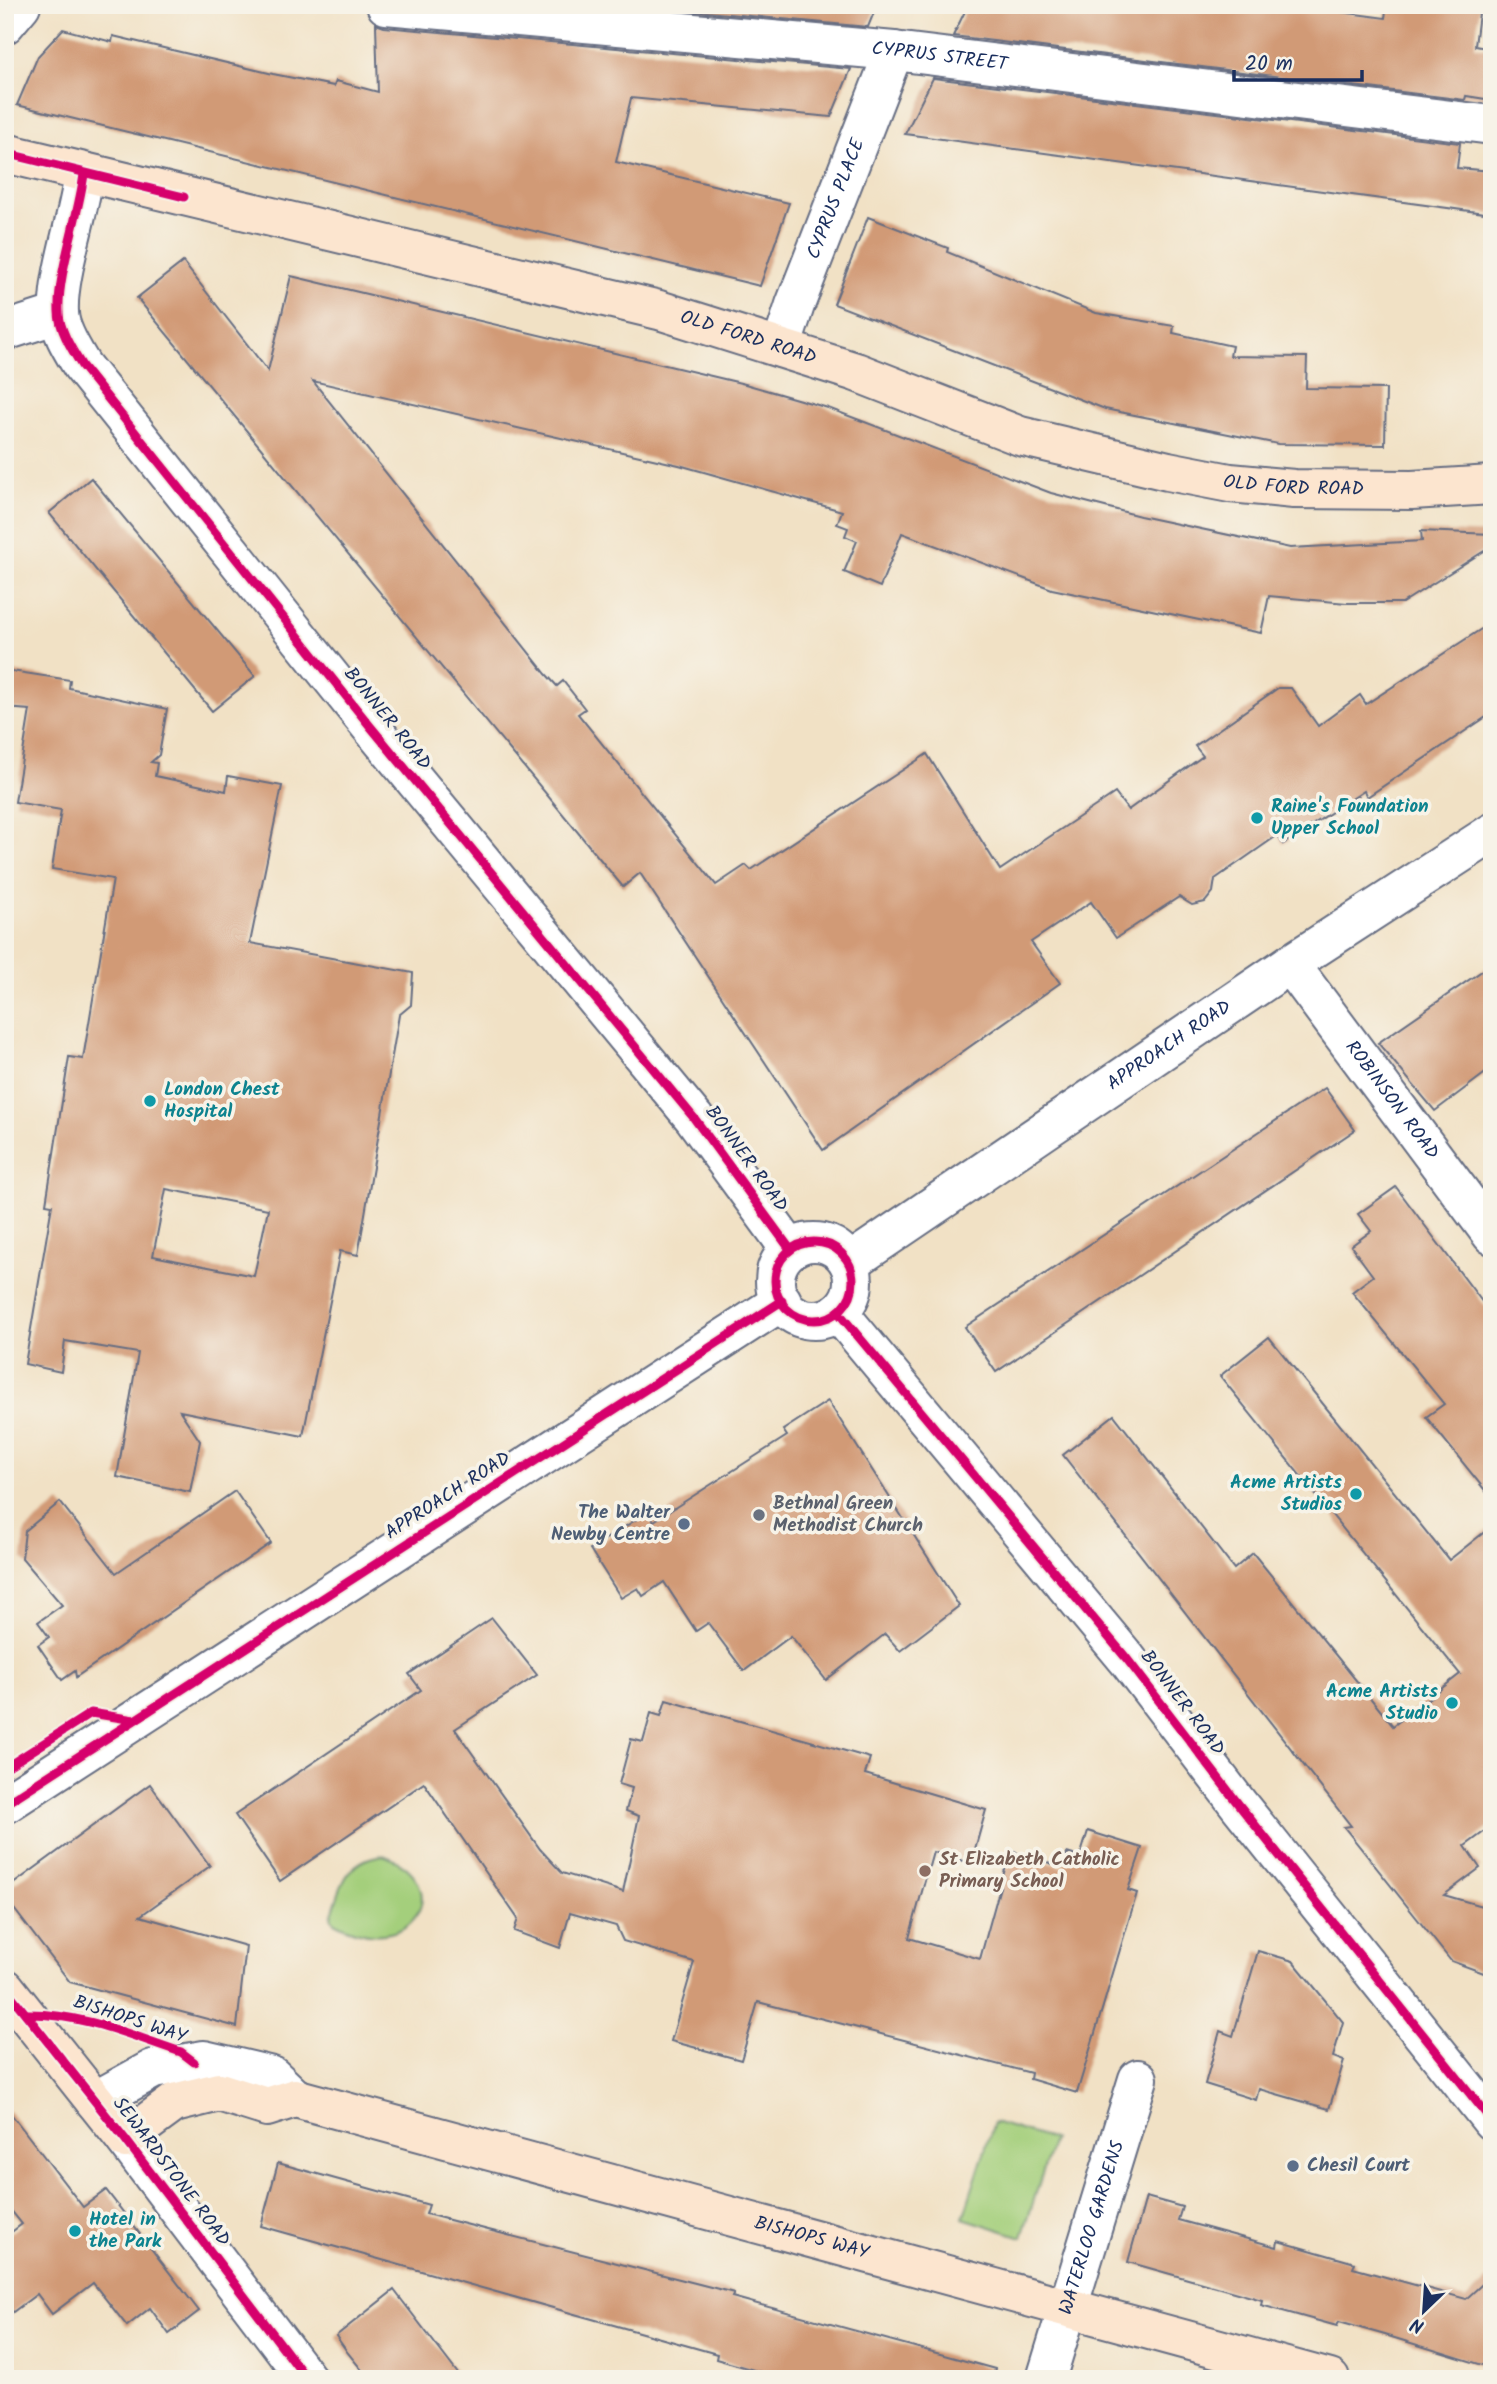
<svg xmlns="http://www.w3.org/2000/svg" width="1497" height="2384" viewBox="0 0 1497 2384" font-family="Kalam,sans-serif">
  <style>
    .green { fill: #a4cf7b; stroke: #607f6c; stroke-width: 2 }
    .building { fill: #d19a76; fill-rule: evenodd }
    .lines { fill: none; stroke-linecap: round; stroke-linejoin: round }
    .minor-casing { stroke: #666d82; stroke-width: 42 }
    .tertiary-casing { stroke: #666d82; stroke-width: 42 }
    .secondary-casing { stroke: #666d82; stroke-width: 42 }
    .minor { stroke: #fff; stroke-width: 38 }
    .tertiary { stroke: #fff; stroke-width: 38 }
    .secondary { stroke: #fce5cf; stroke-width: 38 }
    .cycleway-casing { stroke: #f7f3e8; stroke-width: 13 }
    .cycleway { stroke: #d6006c; stroke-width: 9 }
    .culture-dot { fill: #0f9aa8; stroke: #f7f3e8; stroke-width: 2.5 }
    .worship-dot { fill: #6b7280; stroke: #f7f3e8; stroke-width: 2.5 }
    .service-dot { fill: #5c6f8a; stroke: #f7f3e8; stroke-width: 2.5 }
    .education-dot { fill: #8d6e63; stroke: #f7f3e8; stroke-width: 2.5 }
    .labels { text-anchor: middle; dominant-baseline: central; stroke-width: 7; stroke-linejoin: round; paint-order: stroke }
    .street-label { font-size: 19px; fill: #1b2f5e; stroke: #f7f3e8 }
    .culture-label { font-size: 19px; font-weight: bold; fill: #0d838f; stroke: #f7f3e8; text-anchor: start }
    .worship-label { font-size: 19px; font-weight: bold; fill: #5b616d; stroke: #f7f3e8; text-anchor: start }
    .service-label { font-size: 19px; font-weight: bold; fill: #4e5e75; stroke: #f7f3e8; text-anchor: end }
    .education-label { font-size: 19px; font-weight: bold; fill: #785e54; stroke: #f7f3e8; text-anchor: start }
  </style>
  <rect width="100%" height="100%" fill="#f7f3e8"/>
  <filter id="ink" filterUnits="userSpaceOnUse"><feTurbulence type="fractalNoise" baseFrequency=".0143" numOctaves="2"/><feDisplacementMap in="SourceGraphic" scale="14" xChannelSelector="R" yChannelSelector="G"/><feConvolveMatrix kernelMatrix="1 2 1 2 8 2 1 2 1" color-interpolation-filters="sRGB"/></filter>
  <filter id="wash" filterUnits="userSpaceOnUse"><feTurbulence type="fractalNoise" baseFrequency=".00686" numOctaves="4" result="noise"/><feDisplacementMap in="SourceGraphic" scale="28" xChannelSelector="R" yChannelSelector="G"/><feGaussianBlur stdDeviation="1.57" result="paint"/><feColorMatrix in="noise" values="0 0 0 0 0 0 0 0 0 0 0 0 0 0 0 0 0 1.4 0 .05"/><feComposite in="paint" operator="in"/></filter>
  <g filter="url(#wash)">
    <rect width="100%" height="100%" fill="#f1e1c5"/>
    <g class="green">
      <path d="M383,1855C458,1881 414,1966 334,1922L331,1917C342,1885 345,1860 383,1855Z"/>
      <polygon points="994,2122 1053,2140 1022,2237 963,2218"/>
    </g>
    <g id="blocks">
      <g class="building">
        <polygon points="631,5 877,5 868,27"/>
        <polygon points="968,5 1288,5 1385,18 1387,5 1480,5 1475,46 1492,49 1492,100 1466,96 1465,100 953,36"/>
        <polygon points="376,24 384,27 851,69 831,117 631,98 616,162 789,203 760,286 17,105 38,56 63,29 112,42 113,36 273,74 334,86 336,81 378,92"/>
        <polygon points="933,78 1460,143 1457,168 1492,171 1492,214 905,134"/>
        <polygon points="868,217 948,248 947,252 1096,313 1174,326 1173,333 1232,346 1230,356 1307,357 1306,388 1386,389 1385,445 1278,444 1105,409 834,304"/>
        <polygon points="183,262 268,371 291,276 745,384 828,408 1051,493 1140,516 1290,548 1422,541 1421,531 1492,534 1492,546 1402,603 1347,603 1269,596 1261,633 1052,589 902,533 880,587 844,572 857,541 845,536 848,528 837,524 842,511 679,465 313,381 546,674 557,686 563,681 585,709 578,714 716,885 746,865 751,870 927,754 1000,870 1115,793 1128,810 1203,756 1195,746 1278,688 1291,688 1318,726 1360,695 1366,704 1492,622 1492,713 1367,797 1364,791 1283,844 1278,835 1215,879 1213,892 1205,902 1192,905 1179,897 1116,938 1091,902 1031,942 1060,983 823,1150 640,873 623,887 137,298"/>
        <polygon points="91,478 255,676 212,711 49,513"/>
        <path d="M5,670L70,680L69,688L167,709L159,755L151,762L157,763L155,776L226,791L228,776L282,786L250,943L413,973L411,1005L399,1015L358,1255L340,1251L303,1436L180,1411L200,1441L190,1492L117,1477L138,1353L65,1341L61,1372L25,1364L52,1205L46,1204L69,1057L83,1059L113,879L52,869L61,810L15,802L30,710L5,708ZM166,1189L268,1209L254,1276L153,1256Z"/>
        <polygon points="1492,964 1492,1068 1435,1111 1378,1043"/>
        <polygon points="1325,1088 1355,1130 996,1372 965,1327"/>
        <polygon points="1396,1187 1492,1315 1492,1499 1426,1417 1444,1404 1352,1292 1373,1276 1351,1246 1371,1231 1358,1214"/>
        <polygon points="1269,1337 1449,1560 1492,1526 1492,1826 1465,1846 1480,1868 1444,1895 1492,1909 1492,1976 1451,1961 1344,1827 1351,1826 1063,1455 1114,1415 1234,1569 1253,1553 1393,1726 1460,1674 1220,1376"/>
        <polygon points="828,1401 959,1606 900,1651 885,1634 826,1680 791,1636 744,1671 708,1623 696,1631 664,1582 643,1596 638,1588 621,1598 590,1549 648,1512 654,1521 787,1436 783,1430"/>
        <polygon points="235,1491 271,1543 76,1677 75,1671 62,1680 38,1645 49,1637 38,1622 62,1605 22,1558 25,1531 60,1502 116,1573"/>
        <polygon points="492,1618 537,1675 455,1729 540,1849 562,1873 623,1892 639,1816 626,1811 632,1788 619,1784 631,1739 643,1742 651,1713 661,1716 666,1700 870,1758 865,1774 986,1810 971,1863 933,1852 909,1938 980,1959 1010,1851 1063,1867 1067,1853 1080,1857 1088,1831 1142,1848 1128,1890 1137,1893 1077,2093 1030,2079 1031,2073 758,2002 741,2060 671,2041 694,1962 623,1941 616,1926 570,1913 560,1948 514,1931 518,1919 424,1783 280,1881 235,1815 421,1690 409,1674"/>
        <polygon points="150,1784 210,1866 140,1916 246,1946 237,2027 70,1982 5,1897 5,1890"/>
        <polygon points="1258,1951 1293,1961 1343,2022 1333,2057 1344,2061 1329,2109 1259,2089 1256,2100 1205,2084 1220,2031 1233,2036"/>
        <polygon points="5,2106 83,2207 106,2190 199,2311 169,2334 150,2308 127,2326 93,2283 52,2314 37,2294 5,2318 5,2237 22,2224 5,2203"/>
        <polygon points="278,2163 429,2205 426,2214 734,2293 732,2297 995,2369 993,2379 785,2379 716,2359 717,2354 261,2226"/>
        <polygon points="1146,2197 1182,2207 1178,2220 1277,2247 1278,2241 1355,2263 1353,2268 1466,2299 1492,2275 1492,2368 1385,2335 1339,2322 1337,2326 1308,2318 1261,2305 1262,2300 1128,2262"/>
        <polygon points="394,2290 462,2379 369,2379 348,2353 336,2336"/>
      </g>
    </g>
  </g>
  <g filter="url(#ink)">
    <use href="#blocks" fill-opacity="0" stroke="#666d82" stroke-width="2"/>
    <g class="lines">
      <g class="minor-casing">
        <g id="minor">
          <path id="s1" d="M386,5L894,51L1492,125"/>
          <polyline points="5,24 21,5"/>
          <polyline points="5,331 58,314"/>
          <path id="s2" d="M781,348L795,305L894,51"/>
          <path id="s3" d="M1290,964L1492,1235"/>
          <path id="s4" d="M849,1263L1290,964L1492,833"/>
          <polyline points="5,1804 782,1301"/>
          <polyline points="95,2101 153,2069 204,2060 272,2076 295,2098"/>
          <polyline points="125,2139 307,2379"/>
          <path id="s5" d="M1046,2379L1138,2079"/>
        </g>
      </g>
      <g class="tertiary-casing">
        <g id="tertiary">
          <path d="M84,174C79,215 57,275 59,312C59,330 73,351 82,366L370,726L694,1118L790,1249"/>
          <circle cx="814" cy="1281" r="39"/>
          <polyline points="838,1312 1127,1659 1239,1805 1492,2121"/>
        </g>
      </g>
      <g class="secondary-casing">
        <g id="secondary">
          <path id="s6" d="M5,153L659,310L856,372L1020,436L1168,471L1230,483L1294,489L1412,490L1492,485"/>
          <path id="s7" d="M5,1988L125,2139L174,2103L219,2092L267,2107L295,2098L1330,2379"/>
        </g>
      </g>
      <use href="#minor" class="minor"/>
      <use href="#tertiary" class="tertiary"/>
      <use href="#secondary" class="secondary"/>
      <g class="cycleway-casing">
        <g id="cycleway">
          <polyline points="5,153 184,197"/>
          <path d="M84,174C79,215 57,275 59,312C59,330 73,351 82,366L370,726L694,1118L790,1249"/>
          <circle cx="814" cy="1281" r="39"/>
          <polyline points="838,1312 1127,1659 1239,1805 1492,2121"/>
          <polyline points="5,1768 91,1713 134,1720"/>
          <polyline points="5,1804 782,1301"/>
          <polyline points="5,1988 125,2139 307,2379"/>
          <path d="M26,2014C80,2013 130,2035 181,2052L194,2062"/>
        </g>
      </g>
      <use href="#cycleway" class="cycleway"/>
    </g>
  </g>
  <g class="culture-dot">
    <circle cx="1257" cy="818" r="7"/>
    <circle cx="150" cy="1101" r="7"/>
    <circle cx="1356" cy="1494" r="7"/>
    <circle cx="1452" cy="1703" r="7"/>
    <circle cx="75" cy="2231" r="7"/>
  </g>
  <circle class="worship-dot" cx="759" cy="1515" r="7"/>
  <g class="service-dot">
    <circle cx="684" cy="1524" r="7"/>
    <circle cx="1293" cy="2166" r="7"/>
  </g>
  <circle class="education-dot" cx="925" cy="1871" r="7"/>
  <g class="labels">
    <g class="street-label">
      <text stroke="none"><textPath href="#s1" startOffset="556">CYPRUS STREET</textPath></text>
      <text stroke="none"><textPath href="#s2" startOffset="159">CYPRUS PLACE</textPath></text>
      <text stroke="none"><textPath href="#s6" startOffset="766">OLD FORD ROAD</textPath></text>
      <text stroke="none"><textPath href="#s6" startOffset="1334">OLD FORD ROAD</textPath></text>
      <text transform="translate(387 719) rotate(51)">BONNER ROAD</text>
      <text stroke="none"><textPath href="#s4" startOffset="387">APPROACH ROAD</textPath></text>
      <text stroke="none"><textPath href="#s3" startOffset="170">ROBINSON ROAD</textPath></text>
      <text transform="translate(746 1159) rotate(54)">BONNER ROAD</text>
      <text transform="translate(448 1496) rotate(-33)">APPROACH ROAD</text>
      <text transform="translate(1182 1703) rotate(53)">BONNER ROAD</text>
      <text transform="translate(130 2020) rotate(18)">BISHOPS WAY</text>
      <text transform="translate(171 2172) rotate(53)">SEWARDSTONE ROAD</text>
      <text stroke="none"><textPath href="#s5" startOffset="158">WATERLOO GARDENS</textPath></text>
      <text stroke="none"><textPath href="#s7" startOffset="915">BISHOPS WAY</textPath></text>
    </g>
    <g class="culture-label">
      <text x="1271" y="807">Raine's Foundation<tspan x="1271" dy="22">Upper School</tspan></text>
      <text x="164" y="1090">London Chest<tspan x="164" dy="22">Hospital</tspan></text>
      <text x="1342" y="1483" text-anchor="end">Acme Artists<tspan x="1342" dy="22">Studios</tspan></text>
      <text x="1438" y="1692" text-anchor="end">Acme Artists<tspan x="1438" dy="22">Studio</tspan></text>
      <text x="89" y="2220">Hotel in<tspan x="89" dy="22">the Park</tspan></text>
    </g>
    <g class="worship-label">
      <text x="773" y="1504">Bethnal Green<tspan x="773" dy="22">Methodist Church</tspan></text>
    </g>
    <g class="service-label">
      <text x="670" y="1513">The Walter<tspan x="670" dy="22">Newby Centre</tspan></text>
      <text x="1307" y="2166" text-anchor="start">Chesil Court</text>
    </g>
    <g class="education-label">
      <text x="939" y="1860">St Elizabeth Catholic<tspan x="939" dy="22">Primary School</tspan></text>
    </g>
  </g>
  <rect width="1497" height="2384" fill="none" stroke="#f7f3e8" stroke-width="28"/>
  <g transform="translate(1424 2311) rotate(205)" stroke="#f7f3e8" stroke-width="5" paint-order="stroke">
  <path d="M0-5L12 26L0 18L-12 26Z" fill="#1b2f5e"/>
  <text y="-10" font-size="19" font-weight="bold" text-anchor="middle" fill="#1b2f5e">N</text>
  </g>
  <path d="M1234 70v10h128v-10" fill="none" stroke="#1b2f5e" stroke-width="3.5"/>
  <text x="1245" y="70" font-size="21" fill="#1b2f5e" stroke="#f7f3e8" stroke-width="5" paint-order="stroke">20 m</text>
</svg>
